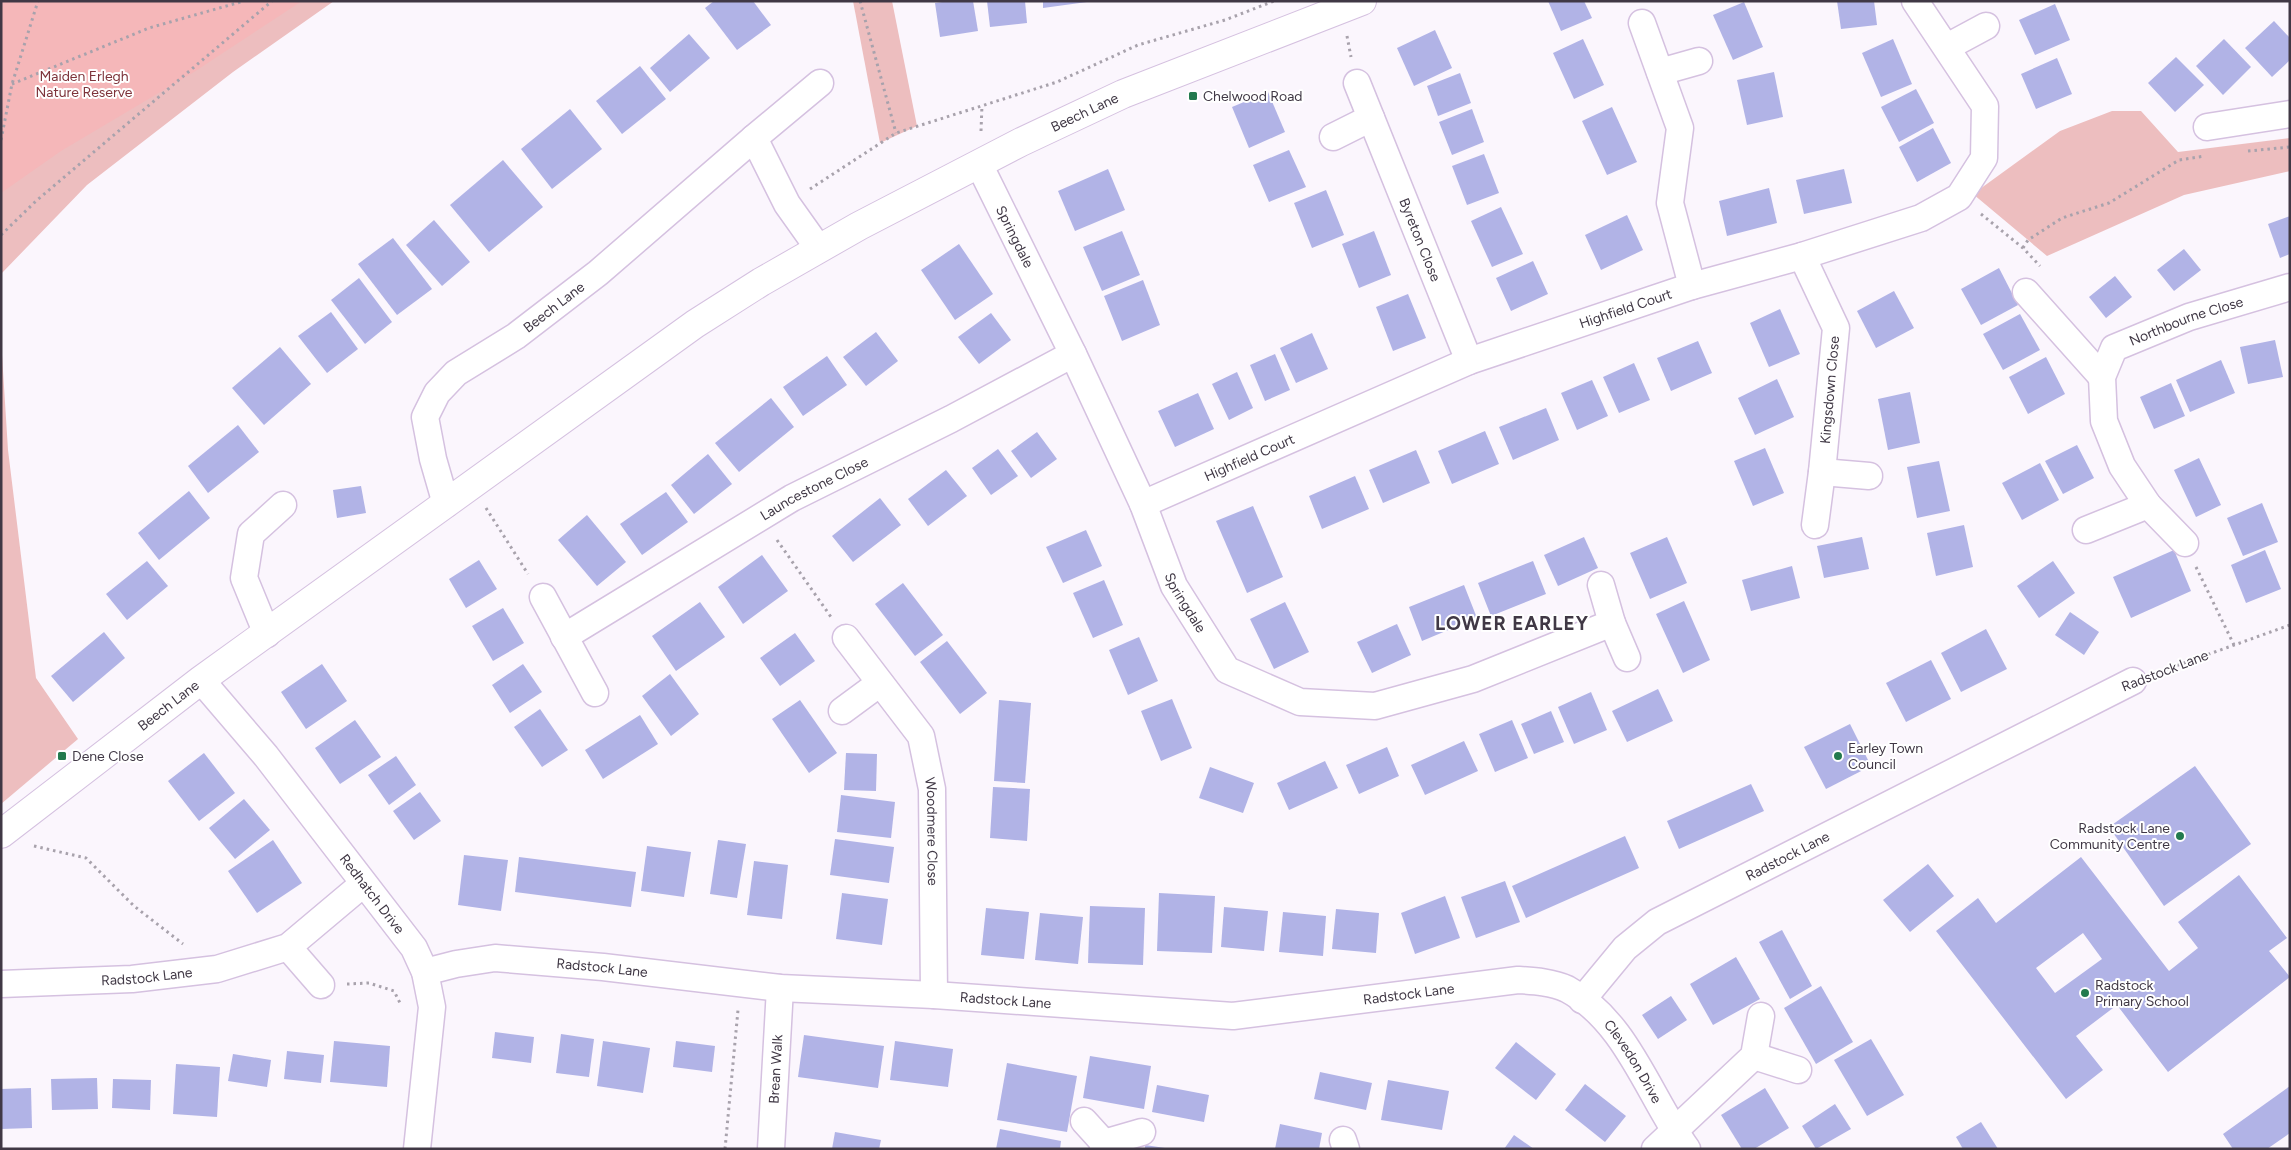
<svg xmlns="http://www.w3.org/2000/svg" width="2291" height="1150" viewBox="0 0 2291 1150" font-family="Figtree,sans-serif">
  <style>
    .green { fill: #edbebf }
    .forest { fill: #f5b7b9 }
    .building { fill: #b1b3e6; fill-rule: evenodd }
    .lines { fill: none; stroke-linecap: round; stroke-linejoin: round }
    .minor-casing { stroke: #d5c1e0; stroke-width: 29 }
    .tertiary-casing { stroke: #d5c1e0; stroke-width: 30 }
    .path { stroke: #a8a2ac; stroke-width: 3; stroke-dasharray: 2.5 4; stroke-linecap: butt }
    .minor { stroke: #fff; stroke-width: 26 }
    .tertiary { stroke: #fff; stroke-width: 28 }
    .poi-dot { fill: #237a4e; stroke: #fff; stroke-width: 2 }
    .labels { text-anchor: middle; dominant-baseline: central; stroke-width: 4; stroke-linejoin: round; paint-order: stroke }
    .park-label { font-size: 14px; fill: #7e343b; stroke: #fff }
    .poi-label { font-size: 14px; fill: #403845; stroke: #fff; text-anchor: start }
    .street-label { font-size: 14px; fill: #403845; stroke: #fff }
    .district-label { font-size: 19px; font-weight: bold; letter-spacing: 1px; fill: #403845; stroke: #fff }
  </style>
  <rect width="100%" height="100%" fill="#fbf6fd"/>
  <g class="green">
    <polygon points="1,1 334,1 233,72 87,185 1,274"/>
    <polygon points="853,1 892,1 917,126 880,143"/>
    <polygon points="2112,111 2141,111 2178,152 2290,138 2290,171 2184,195 2047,256 1973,194 2060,131"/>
    <polygon points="1,339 8,450 36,678 78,739 1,804"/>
  </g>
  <polygon class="forest" points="1,1 302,1 194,72 61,151 1,193"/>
  <g class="building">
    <polygon points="714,1 753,1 771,25 737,50 705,8"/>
    <polygon points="949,1 973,1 978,31 940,37 935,3"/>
    <polygon points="987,1 1025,1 1027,23 990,27"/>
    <polygon points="1043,1 1087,1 1087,2 1043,8"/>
    <polygon points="1548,1 1584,1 1592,18 1561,31"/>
    <polygon points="1837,1 1874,1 1877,25 1841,29"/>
    <polygon points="1744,2 1763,47 1733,60 1713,15"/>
    <polygon points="2055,4 2070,40 2035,55 2019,20"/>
    <polygon points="2274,21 2290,38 2290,60 2272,77 2245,48"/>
    <polygon points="1435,30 1452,68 1414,86 1397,48"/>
    <polygon points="689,34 710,58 670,92 650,68"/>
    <polygon points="1583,39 1604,85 1574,99 1553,53"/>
    <polygon points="1893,39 1912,84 1881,97 1862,53"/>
    <polygon points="2224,39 2251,67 2223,95 2196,66"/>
    <polygon points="2176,57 2204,85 2175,112 2148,83"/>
    <polygon points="2057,58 2072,94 2036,109 2021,74"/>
    <polygon points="640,66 666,99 622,134 596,101"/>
    <polygon points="1774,72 1783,117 1747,125 1737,80"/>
    <polygon points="1460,73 1471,103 1438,116 1427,86"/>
    <polygon points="1916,89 1934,123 1899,142 1881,107"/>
    <polygon points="1268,92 1285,132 1249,148 1232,107"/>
    <polygon points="1612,107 1637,162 1607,175 1582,121"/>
    <polygon points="570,109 602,149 552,189 521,149"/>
    <polygon points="1472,109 1484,142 1452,155 1439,122"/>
    <polygon points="1933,128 1951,163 1917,182 1899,147"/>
    <polygon points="1289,150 1306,187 1269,202 1253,165"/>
    <polygon points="1484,154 1499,193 1467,205 1452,166"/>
    <polygon points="503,160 543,207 489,252 450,205"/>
    <polygon points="1108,169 1125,210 1075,231 1058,191"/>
    <polygon points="1844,169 1852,203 1804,214 1796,180"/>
    <polygon points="1769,188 1777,223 1727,236 1719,201"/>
    <polygon points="1326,190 1344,235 1312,248 1294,203"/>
    <polygon points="1501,207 1523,254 1492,267 1471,221"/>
    <polygon points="1627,215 1643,250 1601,270 1585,235"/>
    <polygon points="2290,216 2290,254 2280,258 2268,224"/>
    <polygon points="434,220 470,262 442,286 406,245"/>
    <polygon points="1122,231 1140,275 1102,291 1083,247"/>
    <polygon points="1374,231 1391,275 1359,288 1342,244"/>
    <polygon points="393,238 432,289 397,315 358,264"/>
    <polygon points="959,244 993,294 955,320 921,270"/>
    <polygon points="2184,249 2201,270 2174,291 2157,270"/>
    <polygon points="1533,261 1548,294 1511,311 1496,278"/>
    <polygon points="1999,268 2018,305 1981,325 1961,289"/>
    <polygon points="2115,276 2132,297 2106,318 2089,297"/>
    <polygon points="359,278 392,322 365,344 331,300"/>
    <polygon points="1143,280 1160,325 1122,341 1104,296"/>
    <polygon points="1894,291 1914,328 1876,348 1857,311"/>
    <polygon points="1408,294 1426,338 1393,351 1376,307"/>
    <polygon points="1780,309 1800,354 1769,367 1750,323"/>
    <polygon points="331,312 358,349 327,373 298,336"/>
    <polygon points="991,313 1011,340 979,364 958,337"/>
    <polygon points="2020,314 2040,350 2003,370 1983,334"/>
    <polygon points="876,332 898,361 866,386 843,357"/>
    <polygon points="1312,333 1328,369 1296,383 1280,348"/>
    <polygon points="2275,340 2283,377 2248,384 2240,347"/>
    <polygon points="1698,341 1712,373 1671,391 1657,358"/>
    <polygon points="280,347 311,384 264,425 232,388"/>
    <polygon points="1275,354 1290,390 1265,401 1250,365"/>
    <polygon points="827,356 847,385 803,416 783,387"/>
    <polygon points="2046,357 2065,394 2028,414 2009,377"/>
    <polygon points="2221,360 2235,393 2190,412 2176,380"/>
    <polygon points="1634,363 1650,400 1619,413 1603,377"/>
    <polygon points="1237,372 1253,408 1229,420 1212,384"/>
    <polygon points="1777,379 1794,417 1755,435 1738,398"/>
    <polygon points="1592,380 1608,416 1577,430 1561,393"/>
    <polygon points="2171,383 2185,416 2154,429 2140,397"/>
    <polygon points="1910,392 1920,443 1888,450 1878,399"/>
    <polygon points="1198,393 1214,429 1175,447 1158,411"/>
    <polygon points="771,398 794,427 739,472 715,443"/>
    <polygon points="1546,408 1559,440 1513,460 1499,427"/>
    <polygon points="238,425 259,452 208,493 188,466"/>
    <polygon points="1485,431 1499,464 1452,484 1438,451"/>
    <polygon points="1037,432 1057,459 1031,478 1011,451"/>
    <polygon points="2077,445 2094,478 2063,494 2045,461"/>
    <polygon points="1765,448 1784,493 1753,506 1734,461"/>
    <polygon points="998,449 1018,476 991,495 972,468"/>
    <polygon points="1416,450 1430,483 1383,503 1369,470"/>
    <polygon points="708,454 732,484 694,514 671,485"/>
    <polygon points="2199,458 2221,505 2196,517 2174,470"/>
    <polygon points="1939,461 1950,511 1917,518 1907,467"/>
    <polygon points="2040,463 2059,500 2022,520 2002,483"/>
    <polygon points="946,470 967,496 928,526 908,499"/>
    <polygon points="1355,476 1369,509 1322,529 1309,496"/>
    <polygon points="361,486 366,513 337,518 333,490"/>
    <polygon points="189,491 210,518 159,560 138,533"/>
    <polygon points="666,492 688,522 642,555 620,524"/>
    <polygon points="880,498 901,525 853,562 832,536"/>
    <polygon points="2262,503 2278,542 2243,556 2227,518"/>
    <polygon points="1253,506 1283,577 1247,593 1216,521"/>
    <polygon points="587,515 626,562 597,586 558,540"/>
    <polygon points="1964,525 1973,567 1936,576 1927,533"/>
    <polygon points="1086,530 1102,566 1063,583 1046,547"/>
    <polygon points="1584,537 1598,568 1558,586 1544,555"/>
    <polygon points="1667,537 1687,583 1650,599 1630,553"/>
    <polygon points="1862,537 1869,569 1824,578 1817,546"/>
    <polygon points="2174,550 2191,591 2131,618 2113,577"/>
    <polygon points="2265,550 2281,589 2246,603 2231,565"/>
    <polygon points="762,555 788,591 743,624 718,587"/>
    <polygon points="479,560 497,589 466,608 449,579"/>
    <polygon points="147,561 168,586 127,620 106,594"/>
    <polygon points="1533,561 1546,594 1491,616 1478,583"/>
    <polygon points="2053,561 2075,593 2039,618 2017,586"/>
    <polygon points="1792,566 1800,598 1751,611 1742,580"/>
    <polygon points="1104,580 1123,625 1093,638 1073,593"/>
    <polygon points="903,583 943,635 915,656 875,604"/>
    <polygon points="1464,585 1477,618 1422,641 1409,607"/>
    <polygon points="1684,601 1710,660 1683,673 1656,614"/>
    <polygon points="700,602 725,637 676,671 652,636"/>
    <polygon points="1285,602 1309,652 1274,669 1250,619"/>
    <polygon points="503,608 524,643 493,661 472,626"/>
    <polygon points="2070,612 2099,632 2084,655 2055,635"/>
    <polygon points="1397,624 1411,655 1372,673 1357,642"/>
    <polygon points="1986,629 2007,669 1961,692 1941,653"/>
    <polygon points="104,632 125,658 73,702 51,676"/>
    <polygon points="795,633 815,661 780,686 760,658"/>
    <polygon points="1139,637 1158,681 1128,695 1109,650"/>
    <polygon points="947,641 987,693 960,714 920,662"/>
    <polygon points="1931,660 1951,699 1906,722 1886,683"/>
    <polygon points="322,664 347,701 306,729 281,692"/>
    <polygon points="523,664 542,692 510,713 492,685"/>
    <polygon points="670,674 699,714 671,736 642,696"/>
    <polygon points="1658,689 1673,721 1627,742 1612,711"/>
    <polygon points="1591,692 1607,730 1574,744 1558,707"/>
    <polygon points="1172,699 1192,748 1161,761 1141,711"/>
    <polygon points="800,700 837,753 809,773 772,719"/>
    <polygon points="999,700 1031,703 1025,783 994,781"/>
    <polygon points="540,709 568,750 542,767 514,727"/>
    <polygon points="1551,711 1564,742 1534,754 1521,724"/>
    <polygon points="640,715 658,744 603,779 585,750"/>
    <polygon points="355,720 381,757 340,784 315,748"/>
    <polygon points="1512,720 1528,758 1495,772 1479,734"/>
    <polygon points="1850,724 1871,766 1826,789 1804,747"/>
    <polygon points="1464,741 1478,771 1425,795 1411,765"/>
    <polygon points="1387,747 1399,776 1359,794 1346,765"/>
    <polygon points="204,753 235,793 199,821 168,781"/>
    <polygon points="846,753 877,754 876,791 844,790"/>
    <polygon points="396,756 416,785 389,805 368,775"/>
    <polygon points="1325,761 1338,788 1289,810 1277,783"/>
    <polygon points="2195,766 2251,844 2164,906 2109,827"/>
    <polygon points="1210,767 1254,783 1243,813 1199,798"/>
    <polygon points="1751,784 1764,811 1679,849 1667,821"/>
    <polygon points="993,787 1030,789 1027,841 990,838"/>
    <polygon points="420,792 441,821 414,840 393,811"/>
    <polygon points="841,795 895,802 891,838 837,832"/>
    <polygon points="244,799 270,830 235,859 209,828"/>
    <polygon points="1625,836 1639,868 1526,918 1512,886"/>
    <polygon points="835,839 894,847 889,883 830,875"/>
    <polygon points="273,840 302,883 257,913 228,871"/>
    <polygon points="718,840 746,844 737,898 710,894"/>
    <polygon points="647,846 691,852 684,897 641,891"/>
    <polygon points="464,855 508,860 501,911 458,905"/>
    <polygon points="519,857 636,872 631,907 515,892"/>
    <path d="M2081,857L2169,971L2198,948L2178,922L2239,875L2287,938L2269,951L2290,977L2168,1072L2117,1005L2076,1036L2103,1070L2066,1099L1936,931L1978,898L1996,923ZM2083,933L2102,959L2055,993L2036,968Z"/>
    <polygon points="754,861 788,865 782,919 747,915"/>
    <polygon points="1928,864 1954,896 1910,932 1883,900"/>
    <polygon points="1505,881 1520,922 1476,938 1461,897"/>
    <polygon points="842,893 888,899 882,945 836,939"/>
    <polygon points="1159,893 1215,896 1212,953 1157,951"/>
    <polygon points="1445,896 1460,938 1415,954 1401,913"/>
    <polygon points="1090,906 1145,908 1143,965 1088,963"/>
    <polygon points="1224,907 1268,911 1264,951 1221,947"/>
    <polygon points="986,908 1029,912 1024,959 981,955"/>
    <polygon points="1336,909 1379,913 1376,953 1332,949"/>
    <polygon points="1283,912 1326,916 1323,956 1279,952"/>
    <polygon points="1040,913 1083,917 1078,964 1035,960"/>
    <polygon points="1782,930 1812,986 1790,999 1759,942"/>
    <polygon points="1736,957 1760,999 1713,1025 1690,984"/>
    <polygon points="1821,986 1853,1042 1816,1064 1784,1008"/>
    <polygon points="1671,996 1687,1020 1658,1039 1642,1015"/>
    <polygon points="495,1032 534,1037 531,1063 492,1058"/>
    <polygon points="561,1034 594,1039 589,1077 556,1073"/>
    <polygon points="804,1035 884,1046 878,1088 798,1077"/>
    <polygon points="1871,1039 1904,1095 1867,1116 1834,1060"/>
    <polygon points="334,1041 390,1046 387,1087 330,1082"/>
    <polygon points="603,1041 650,1048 643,1093 597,1086"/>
    <polygon points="676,1041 715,1046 712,1072 673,1067"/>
    <polygon points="895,1041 953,1049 948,1087 890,1080"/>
    <polygon points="1516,1042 1556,1074 1536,1100 1495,1068"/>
    <polygon points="287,1051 324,1055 321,1083 284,1079"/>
    <polygon points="233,1054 271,1060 267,1087 228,1081"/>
    <polygon points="1090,1056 1151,1066 1144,1109 1083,1098"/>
    <polygon points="1007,1063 1077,1076 1067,1132 997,1120"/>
    <polygon points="176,1064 220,1067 217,1117 173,1114"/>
    <polygon points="1320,1072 1372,1083 1366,1110 1314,1099"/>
    <polygon points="97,1078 98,1109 52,1110 51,1079"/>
    <polygon points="113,1079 151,1080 150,1110 112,1108"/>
    <polygon points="1388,1080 1449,1091 1442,1130 1381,1120"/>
    <polygon points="1585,1084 1626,1116 1605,1142 1565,1110"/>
    <polygon points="1157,1085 1209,1095 1204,1122 1152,1112"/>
    <polygon points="2290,1086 2290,1133 2267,1149 2233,1149 2223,1134"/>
    <polygon points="31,1088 32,1128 1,1129 1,1089"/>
    <polygon points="1765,1088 1789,1128 1754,1149 1742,1149 1721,1115"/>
    <polygon points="1835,1104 1851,1129 1816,1149 1802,1126"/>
    <polygon points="1981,1122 1998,1149 1963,1149 1956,1137"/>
    <polygon points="1280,1124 1322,1133 1319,1149 1275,1149"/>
    <polygon points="1000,1129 1061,1141 1060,1149 996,1149"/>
    <polygon points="835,1132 881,1140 879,1149 832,1149"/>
    <polygon points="1514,1135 1534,1149 1504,1149"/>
    <polygon points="1145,1145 1165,1148 1165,1149 1145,1149"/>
  </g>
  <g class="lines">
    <g class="minor-casing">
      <g id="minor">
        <polyline points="1642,23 1680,128 1670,203 1692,286"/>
        <polyline points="1947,47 1986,26"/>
        <polyline points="1660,72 1699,61"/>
        <path id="s1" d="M1357,83L1469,361"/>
        <polyline points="2207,127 2290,114"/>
        <polyline points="1333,137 1371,118"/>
        <polyline points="754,138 820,83"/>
        <path id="s2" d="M979,164L1073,354L1143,504L1174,586L1227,670L1300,702L1375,706L1473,679L1612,623L1601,585"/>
        <polyline points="1802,256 1836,328 1822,472 1815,525"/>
        <polyline points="2026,292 2102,377"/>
        <polyline points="1822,472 1869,476"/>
        <path id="s3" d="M446,504L433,459L425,417L437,393L456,373L516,336L598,273L754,138L787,204L819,249"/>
        <path id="s4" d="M1143,504L1469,361L1692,286L1802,256L1921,218L1959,197L1984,158L1985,106L1915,1"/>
        <polyline points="2086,530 2148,505"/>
        <path id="s5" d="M2185,543L2148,505L2122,466L2104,421L2102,377L2114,348L2189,317L2290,287"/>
        <polyline points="543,597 595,693"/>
        <polyline points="1612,623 1627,658"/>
        <polyline points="267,634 244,578 251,534 283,505"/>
        <path id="s6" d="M564,637L792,498L951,419L1073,354"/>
        <path id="s7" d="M846,638L921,736L932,789L934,995"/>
        <path id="s8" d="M201,680L266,756L414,948L425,972L432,1007L417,1149"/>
        <polyline points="842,711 880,683"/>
        <polyline points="288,947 321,985"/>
        <path id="s9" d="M425,972L456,964L495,958L603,967L780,988L934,995L1233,1016L1518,980C1534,981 1552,982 1567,989C1627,1021 1649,1097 1687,1149"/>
        <path id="s10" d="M1,984L132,979L217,969L288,947L363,884"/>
        <path id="s11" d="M1582,1000L1625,948L1657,922L2133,681"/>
        <polyline points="1754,1056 1798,1070"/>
        <polyline points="1084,1121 1104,1143"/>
        <polyline points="1343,1140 1346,1149"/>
        <path id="s12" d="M771,1149L780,988"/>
        <polyline points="1103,1149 1104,1143 1142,1132"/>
        <polyline points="1655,1149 1754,1056 1761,1016"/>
      </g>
    </g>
    <g class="tertiary-casing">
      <g id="tertiary">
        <path id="s13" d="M1,834L201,680L695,324L761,282L859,226L1021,142L1123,94L1362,1"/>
      </g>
    </g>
    <g class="path">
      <polyline points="860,1 896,133"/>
      <polyline points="1347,36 1351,57"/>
      <polyline points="12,84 149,28 244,1"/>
      <polyline points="981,131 982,105"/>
      <polyline points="1,140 12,84 38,1"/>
      <polyline points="2248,151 2290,147"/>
      <polyline points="810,189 896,133 1057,82 1138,45 1225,20 1274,1"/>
      <polyline points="1981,214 2023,248 2040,266"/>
      <polyline points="1,235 36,201 272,1"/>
      <polyline points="2023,248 2028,240 2062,218 2109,203 2179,160 2205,156"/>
      <polyline points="486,508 528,574"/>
      <polyline points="777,540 831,617"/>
      <polyline points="2196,567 2234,645"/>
      <polyline points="2159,672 2290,625"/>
      <polyline points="34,846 86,858 134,906 183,944"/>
      <polyline points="347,984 369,983 394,991 400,1003"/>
      <polyline points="725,1149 738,1010"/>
    </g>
    <use href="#minor" class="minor"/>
    <use href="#tertiary" class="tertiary"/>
  </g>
  <g class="poi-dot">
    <rect x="1188" y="91" width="10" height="10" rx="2.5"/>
    <rect x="57" y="751" width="10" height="10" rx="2.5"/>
    <circle cx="1838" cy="756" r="5"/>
    <circle cx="2180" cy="836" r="5"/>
    <circle cx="2085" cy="993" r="5"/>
  </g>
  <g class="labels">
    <g class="park-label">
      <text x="84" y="76">Maiden Erlegh<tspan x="84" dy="16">Nature Reserve</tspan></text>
    </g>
    <g class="poi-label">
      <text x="1203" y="96">Chelwood Road</text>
      <text x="1848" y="748">Earley Town<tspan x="1848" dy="16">Council</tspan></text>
      <text x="72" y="756">Dene Close</text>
      <text x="2170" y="828" text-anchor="end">Radstock Lane<tspan x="2170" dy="16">Community Centre</tspan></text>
      <text x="2095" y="985">Radstock<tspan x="2095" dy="16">Primary School</tspan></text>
    </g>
    <g class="street-label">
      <text stroke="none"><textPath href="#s13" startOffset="1305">Beech Lane</textPath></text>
      <text stroke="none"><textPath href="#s2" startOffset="81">Springdale</textPath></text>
      <text stroke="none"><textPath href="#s1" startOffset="169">Byreton Close</textPath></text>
      <text stroke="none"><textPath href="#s3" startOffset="262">Beech Lane</textPath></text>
      <text stroke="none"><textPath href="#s4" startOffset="521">Highfield Court</textPath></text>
      <text stroke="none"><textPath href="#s5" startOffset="301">Northbourne Close</textPath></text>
      <text transform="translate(1830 390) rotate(-85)">Kingsdown Close</text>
      <text stroke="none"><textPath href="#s4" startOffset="116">Highfield Court</textPath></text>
      <text stroke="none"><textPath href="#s6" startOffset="291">Launcestone Close</textPath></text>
      <text stroke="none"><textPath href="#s2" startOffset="485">Springdale</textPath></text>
      <text transform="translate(2165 671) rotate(-21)">Radstock Lane</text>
      <text stroke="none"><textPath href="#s13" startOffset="211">Beech Lane</textPath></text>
      <text stroke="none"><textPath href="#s7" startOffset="220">Woodmere Close</textPath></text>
      <text stroke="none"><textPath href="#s11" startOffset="255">Radstock Lane</textPath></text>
      <text stroke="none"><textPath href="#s8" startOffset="274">Redhatch Drive</textPath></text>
      <text stroke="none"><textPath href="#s9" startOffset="179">Radstock Lane</textPath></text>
      <text stroke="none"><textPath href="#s10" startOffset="146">Radstock Lane</textPath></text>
      <text stroke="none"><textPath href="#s9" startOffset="989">Radstock Lane</textPath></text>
      <text stroke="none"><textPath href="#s9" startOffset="584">Radstock Lane</textPath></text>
      <text stroke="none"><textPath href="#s9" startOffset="1249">Clevedon Drive</textPath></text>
      <text stroke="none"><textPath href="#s12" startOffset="80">Brean Walk</textPath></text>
    </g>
    <g class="district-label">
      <text x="1512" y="623">LOWER EARLEY</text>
    </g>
  </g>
  <rect width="2291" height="1150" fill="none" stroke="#403845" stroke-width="5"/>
</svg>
